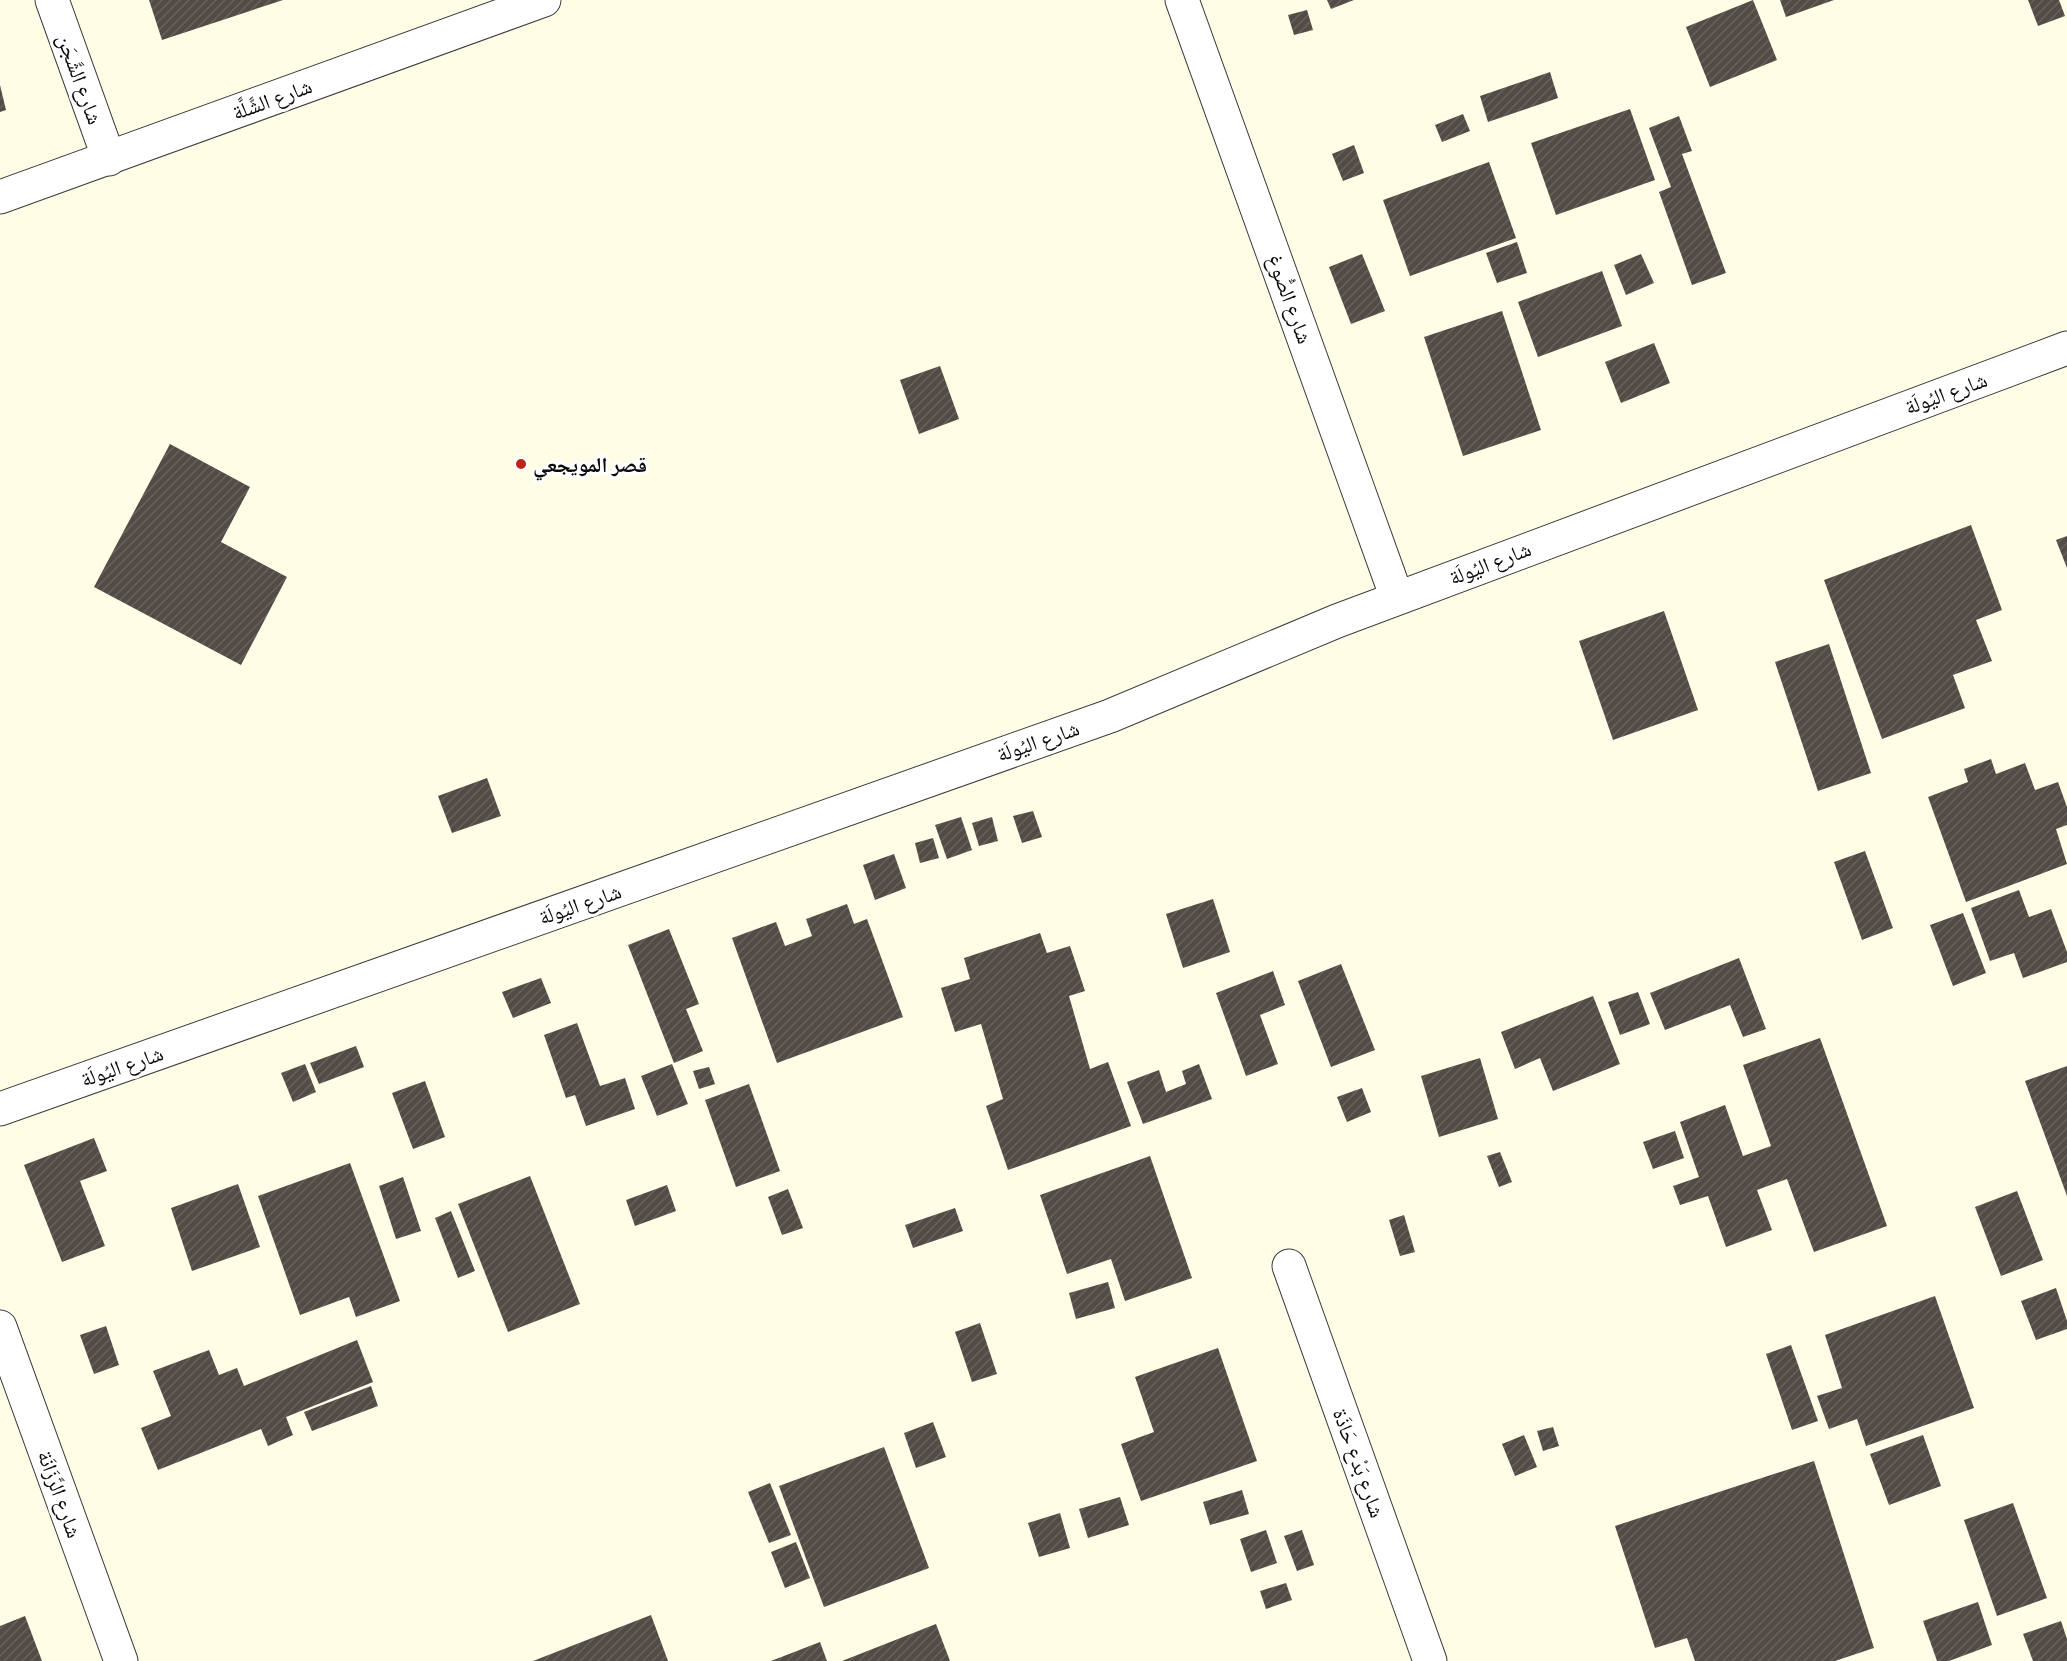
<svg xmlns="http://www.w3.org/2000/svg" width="2067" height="1661" viewBox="0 0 2067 1661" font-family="'Source Serif 4','Noto Naskh Arabic',serif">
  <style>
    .building { fill: url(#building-hatch) }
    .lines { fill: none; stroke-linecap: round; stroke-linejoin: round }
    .minor-casing { stroke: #3d3d3d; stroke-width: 35 }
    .minor { stroke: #fff; stroke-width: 33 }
    .poi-dot { fill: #bf241c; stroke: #fff; stroke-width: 2 }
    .labels { text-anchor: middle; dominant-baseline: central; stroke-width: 6; stroke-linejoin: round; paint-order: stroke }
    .street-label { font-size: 21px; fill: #0a0a0a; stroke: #fff }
    .poi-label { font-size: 21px; font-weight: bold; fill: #0a0a0a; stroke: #fff; text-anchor: start }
  </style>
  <defs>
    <pattern id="building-hatch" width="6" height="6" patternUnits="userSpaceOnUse" patternTransform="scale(1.5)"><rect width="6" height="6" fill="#534c46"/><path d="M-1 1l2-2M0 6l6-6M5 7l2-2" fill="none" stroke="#67615c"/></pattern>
  </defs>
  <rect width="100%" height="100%" fill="#fffde6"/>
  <g class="building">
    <polygon points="149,0 283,0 162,40"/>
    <polygon points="1327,0 1354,0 1331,9"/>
    <polygon points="1753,0 1777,60 1710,87 1686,27"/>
    <polygon points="1780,0 1834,0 1786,17"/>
    <polygon points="2028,0 2059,0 2065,16 2038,26"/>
    <polygon points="1307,10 1313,30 1294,35 1288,15"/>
    <polygon points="1550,72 1558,98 1488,122 1480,96"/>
    <polygon points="0,85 6,110 0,112"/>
    <polygon points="1630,109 1655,180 1556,215 1531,143"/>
    <polygon points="1463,114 1470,131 1442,142 1435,125"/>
    <polygon points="1679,116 1692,151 1682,154 1726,273 1692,285 1659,192 1671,187 1649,128"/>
    <polygon points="1354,145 1364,173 1343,181 1332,154"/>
    <polygon points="1489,162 1516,238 1410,276 1383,200"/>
    <polygon points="1517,242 1527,273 1497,283 1486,253"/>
    <polygon points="1362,254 1385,311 1351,324 1329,267"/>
    <polygon points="1641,254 1654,283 1626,295 1614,265"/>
    <polygon points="1602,271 1622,326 1538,357 1518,302"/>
    <polygon points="1502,311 1541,430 1463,456 1424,337"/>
    <polygon points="1654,343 1670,383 1621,403 1605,362"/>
    <polygon points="940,366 959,419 919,434 900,380"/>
    <polygon points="170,444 250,487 221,542 287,577 241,665 94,587"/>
    <polygon points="1971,525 2002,610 1976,620 1992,661 1953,675 1965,708 1882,739 1824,580"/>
    <polygon points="2067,536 2067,568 2056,540"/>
    <polygon points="1664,611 1698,710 1613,740 1579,641"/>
    <polygon points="1829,644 1871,773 1818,791 1775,662"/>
    <polygon points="1991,759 1996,774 2025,763 2035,790 2058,782 2067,807 2067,825 2056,829 2067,864 1966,902 1928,797 1968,782 1964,769"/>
    <polygon points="487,778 501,816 452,833 438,796"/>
    <polygon points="1033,811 1042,837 1022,843 1013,816"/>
    <polygon points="961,817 972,850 947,859 935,825"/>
    <polygon points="992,817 998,841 979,846 972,823"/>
    <polygon points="933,838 939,858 920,863 915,843"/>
    <polygon points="1865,851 1893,928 1862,940 1834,862"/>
    <polygon points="894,854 906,888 875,900 863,865"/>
    <polygon points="2019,890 2029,917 2051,909 2067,952 2067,962 2023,978 2014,953 1990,961 1971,908"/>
    <polygon points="1213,899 1230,952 1183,968 1166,914"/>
    <polygon points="847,904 854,924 867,919 903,1017 777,1063 732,938 776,922 785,946 812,936 806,919"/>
    <polygon points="1963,913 1986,973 1953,986 1930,925"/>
    <polygon points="669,929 699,1004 686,1009 703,1051 674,1063 628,945"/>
    <polygon points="1040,933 1047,953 1070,946 1085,991 1069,996 1090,1069 1108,1062 1131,1126 1008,1170 986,1106 1003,1099 981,1024 955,1032 941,988 970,979 964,958"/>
    <polygon points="1739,958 1766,1029 1743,1037 1730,1005 1665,1030 1650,993"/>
    <polygon points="1341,964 1375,1050 1331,1067 1298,981"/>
    <polygon points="1273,971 1285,1005 1260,1015 1278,1064 1246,1076 1216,993"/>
    <polygon points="541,978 551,1003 513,1018 502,992"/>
    <polygon points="1638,992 1650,1024 1620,1035 1608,1002"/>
    <polygon points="1593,996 1620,1064 1553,1091 1540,1058 1515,1069 1501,1032"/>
    <polygon points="577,1023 600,1086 625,1078 635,1109 586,1126 575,1095 566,1098 544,1035"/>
    <polygon points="1820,1038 1887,1226 1814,1252 1787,1179 1757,1190 1772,1230 1726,1247 1708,1196 1680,1205 1673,1186 1699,1177 1680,1122 1725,1105 1743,1156 1771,1146 1743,1065"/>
    <polygon points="356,1046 364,1067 319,1084 310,1063"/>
    <polygon points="1480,1058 1498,1119 1439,1137 1421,1076"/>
    <polygon points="305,1064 316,1092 293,1102 281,1073"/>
    <polygon points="672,1064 688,1104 657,1116 641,1076"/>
    <polygon points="1199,1064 1212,1099 1143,1124 1127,1082 1159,1070 1166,1092 1186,1084 1182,1071"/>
    <polygon points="2067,1066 2067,1196 2025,1081"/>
    <polygon points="709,1067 715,1084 699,1089 693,1071"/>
    <polygon points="425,1081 445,1137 413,1149 392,1093"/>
    <polygon points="749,1084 780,1171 736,1187 705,1100"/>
    <polygon points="1362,1088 1371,1112 1347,1122 1337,1097"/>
    <polygon points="1675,1131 1684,1158 1653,1169 1643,1142"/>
    <polygon points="94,1138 107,1171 80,1181 105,1246 62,1262 24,1165"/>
    <polygon points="1500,1152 1512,1182 1499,1187 1487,1156"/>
    <polygon points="1150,1156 1192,1278 1125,1301 1111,1259 1067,1274 1040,1195"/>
    <polygon points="350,1163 400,1301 356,1317 349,1297 300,1315 258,1196"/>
    <polygon points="530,1176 580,1304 508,1332 458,1204"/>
    <polygon points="403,1177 421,1231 396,1239 379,1186"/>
    <polygon points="238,1184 260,1247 192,1271 171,1208"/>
    <polygon points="667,1185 676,1211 635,1226 626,1200"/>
    <polygon points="788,1189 803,1228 782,1235 768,1197"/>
    <polygon points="2017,1191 2043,1260 2001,1276 1975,1207"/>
    <polygon points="955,1208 963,1231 913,1248 905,1225"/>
    <polygon points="451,1211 475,1271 458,1278 435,1218"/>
    <polygon points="1404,1215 1415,1252 1400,1256 1389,1220"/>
    <polygon points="1108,1282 1115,1308 1076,1319 1069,1293"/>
    <polygon points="2056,1288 2067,1321 2067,1329 2036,1340 2021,1301"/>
    <polygon points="1935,1296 1974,1408 1866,1446 1857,1419 1829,1429 1817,1396 1842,1388 1825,1335"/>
    <polygon points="980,1323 997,1374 972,1382 955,1332"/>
    <polygon points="106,1326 119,1365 94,1374 80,1335"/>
    <polygon points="357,1340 373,1382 286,1417 293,1435 268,1446 261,1429 158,1470 141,1428 171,1416 153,1371 209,1350 219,1375 237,1368 244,1386"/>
    <polygon points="1791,1345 1818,1421 1792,1430 1766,1354"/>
    <polygon points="1218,1348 1257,1461 1141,1501 1121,1444 1154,1432 1135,1377"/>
    <polygon points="371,1386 378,1406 312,1431 304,1412"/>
    <polygon points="933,1422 946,1457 916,1468 904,1433"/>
    <polygon points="1553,1427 1559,1446 1543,1451 1537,1431"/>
    <polygon points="1524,1435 1537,1467 1515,1476 1502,1444"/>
    <polygon points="1923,1435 1941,1486 1889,1505 1870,1454"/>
    <polygon points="884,1447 929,1568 824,1607 779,1486"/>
    <polygon points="1814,1461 1874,1648 1835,1661 1695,1661 1687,1638 1655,1648 1615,1526"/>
    <polygon points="770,1483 791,1535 769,1543 748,1492"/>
    <polygon points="1242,1490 1249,1514 1210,1525 1203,1502"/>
    <polygon points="1120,1497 1129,1525 1088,1538 1079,1509"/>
    <polygon points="2013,1503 2047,1598 1997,1616 1964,1520"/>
    <polygon points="1060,1513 1070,1548 1039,1557 1028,1523"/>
    <polygon points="1266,1530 1277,1563 1251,1572 1240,1539"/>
    <polygon points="1302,1530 1314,1565 1297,1571 1284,1536"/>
    <polygon points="796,1542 810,1578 785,1588 771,1552"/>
    <polygon points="1286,1583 1292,1600 1266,1609 1260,1591"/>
    <polygon points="1978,1602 1992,1645 1949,1661 1937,1661 1923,1621"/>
    <polygon points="651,1615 668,1661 533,1661"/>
    <polygon points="25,1616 42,1661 0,1661 0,1626"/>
    <polygon points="2061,1621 2067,1639 2067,1661 2033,1661 2023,1634"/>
    <polygon points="936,1624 950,1661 842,1661"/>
    <polygon points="820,1642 827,1661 771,1661"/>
  </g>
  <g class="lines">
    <g class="minor-casing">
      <g id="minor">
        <polyline points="52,0 109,159"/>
        <polyline points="1182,0 1397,598"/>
        <polyline points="0,197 544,0"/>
        <polyline points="0,1109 1110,716 1337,621 2067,348"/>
        <polyline points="1289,1266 1430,1661"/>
        <polyline points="0,1327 121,1661"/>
      </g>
    </g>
    <use href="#minor" class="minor"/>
  </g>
  <circle class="poi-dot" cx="521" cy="464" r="6"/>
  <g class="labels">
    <g class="street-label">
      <text transform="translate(80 79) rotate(70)">شارع الشَّجَن</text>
      <text transform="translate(272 99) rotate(-20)">شارع الشَّلَّة</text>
      <text transform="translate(1290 299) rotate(70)">شارع الصُّوغ</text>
      <text transform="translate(1946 393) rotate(-20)">شارع اليُولَة</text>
      <text transform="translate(1490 563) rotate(-21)">شارع اليُولَة</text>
      <text transform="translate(1038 741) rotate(-19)">شارع اليُولَة</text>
      <text transform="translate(580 904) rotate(-19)">شارع اليُولَة</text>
      <text transform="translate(122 1066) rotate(-19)">شارع اليُولَة</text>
      <text transform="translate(1359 1463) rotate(70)">شارع بَدْع حَاذَة</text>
      <text transform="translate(60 1494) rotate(70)">شارع الرَّزَانَة</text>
    </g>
    <g class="poi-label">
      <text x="533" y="464">قصر المويجعي</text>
    </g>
  </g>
</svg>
